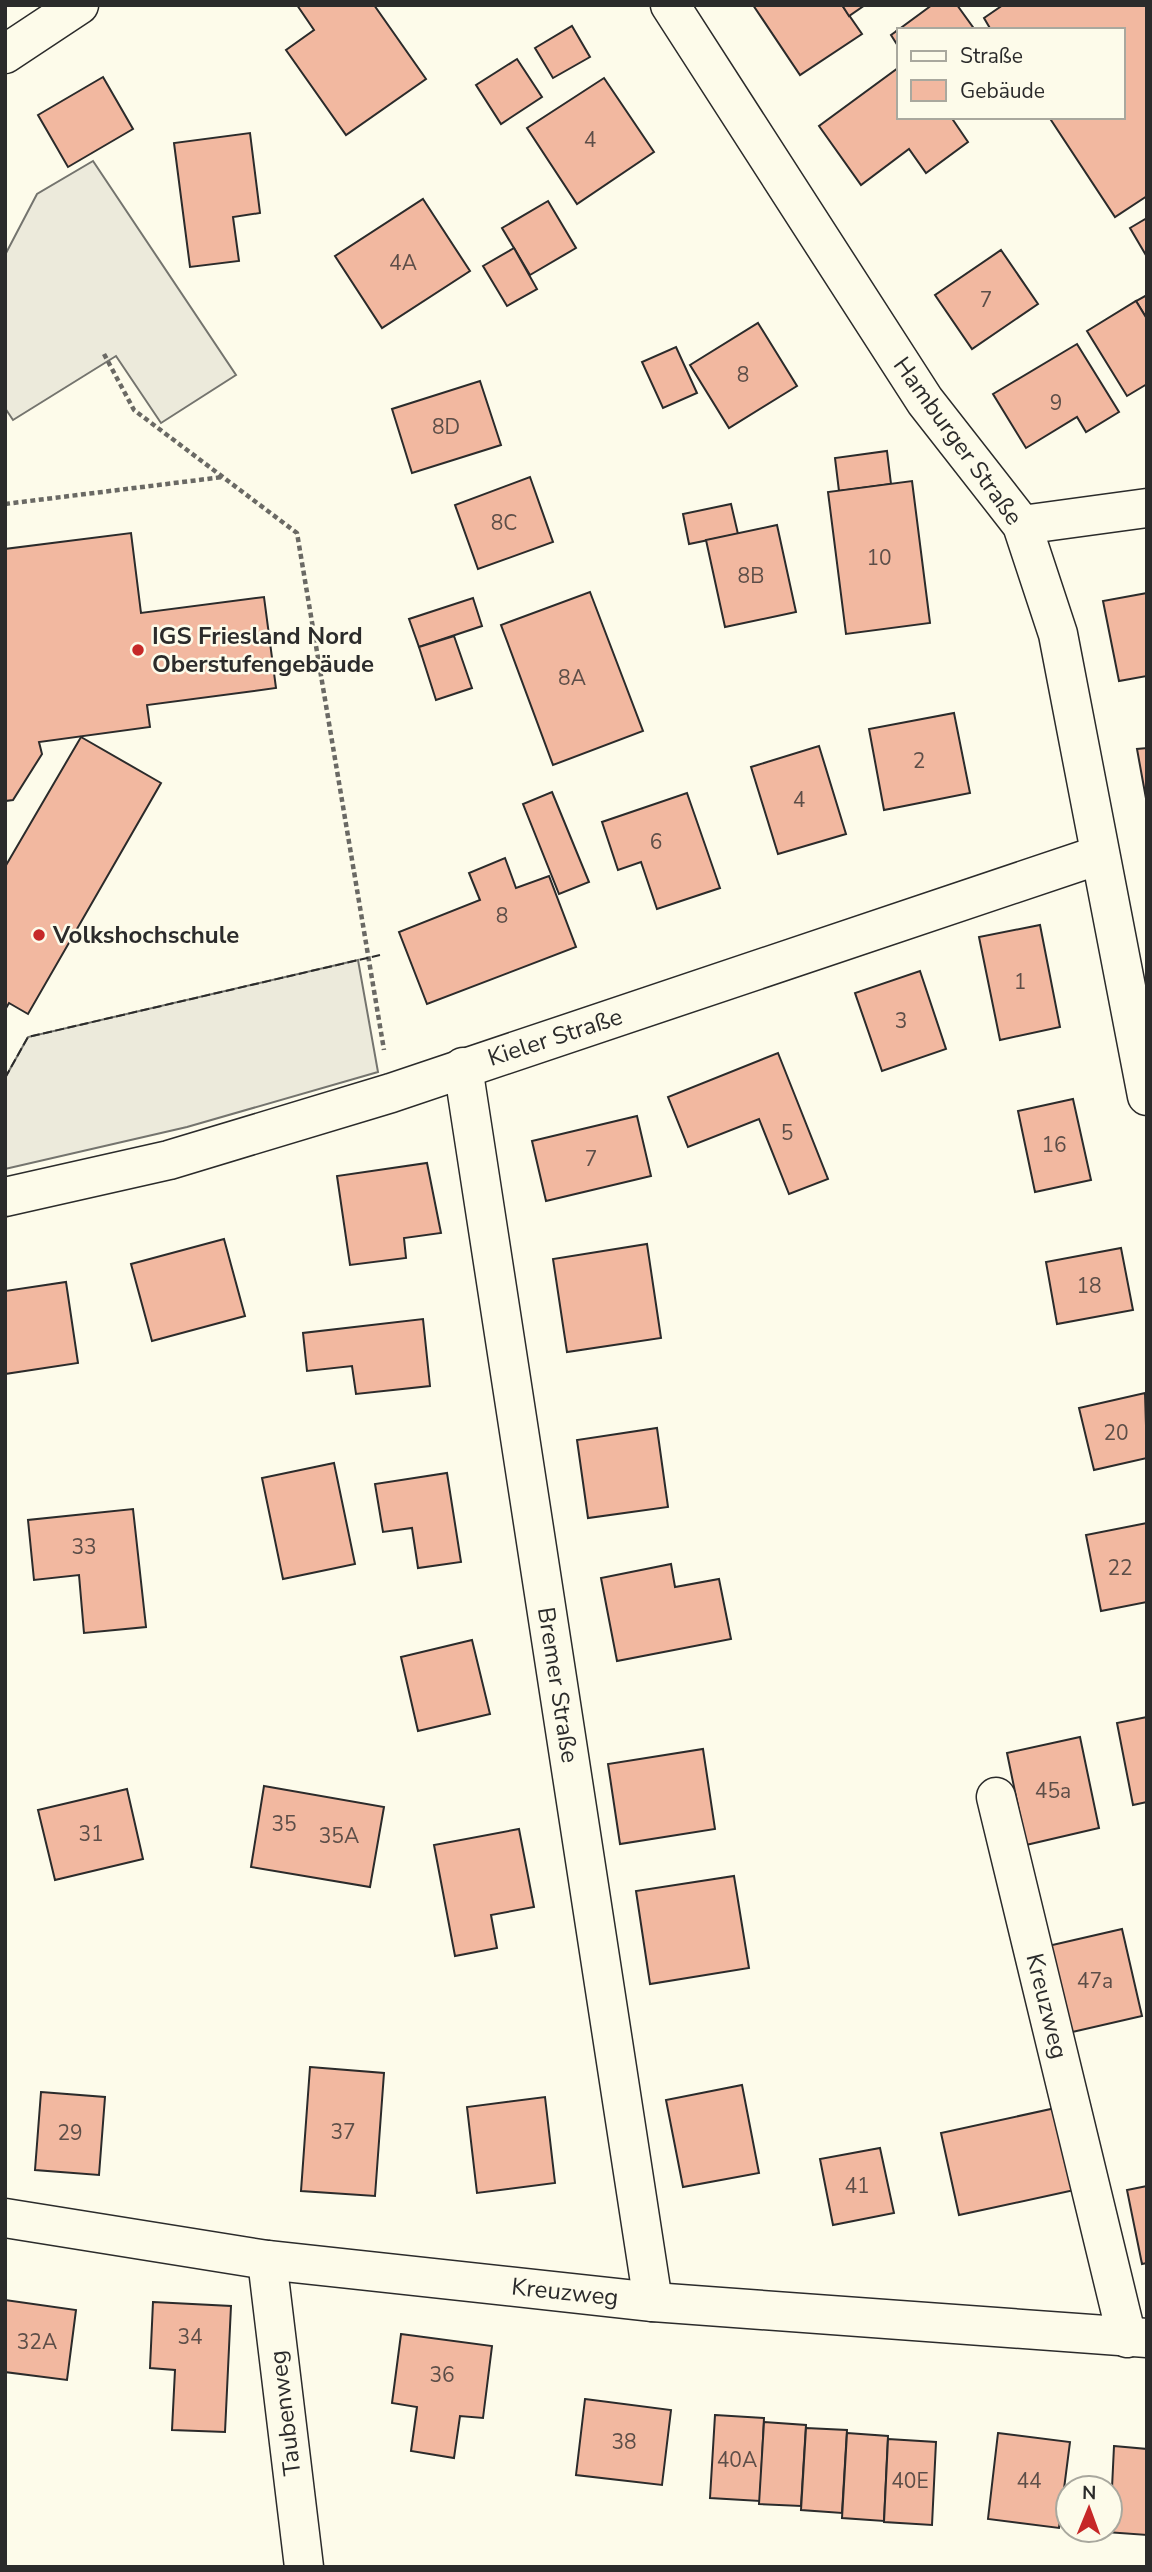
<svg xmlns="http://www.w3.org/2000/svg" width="1152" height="2572" viewBox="0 0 1152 2572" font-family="'Nunito Sans',sans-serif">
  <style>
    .parking { fill: #eceadb; stroke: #74746e; stroke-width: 2 }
    .building { fill: #f2b8a0; stroke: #2b2b2b; stroke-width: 2 }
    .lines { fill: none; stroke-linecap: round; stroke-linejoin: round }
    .minor-casing { stroke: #2b2b2b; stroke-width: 41 }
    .path { stroke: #6a6964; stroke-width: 4.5; stroke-dasharray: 5 3.5; stroke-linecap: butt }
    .minor { stroke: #fdfbea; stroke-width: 38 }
    .fence { stroke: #2b2b2b; stroke-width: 2; stroke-dasharray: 9 3.5; stroke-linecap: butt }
    .poi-dot { fill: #c62828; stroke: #fdfbea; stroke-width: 2.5 }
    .labels { text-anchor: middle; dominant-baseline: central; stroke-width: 5; stroke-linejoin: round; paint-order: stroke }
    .number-label { font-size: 21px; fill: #5d4e48 }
    .street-label { font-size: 24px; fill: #2b2b2b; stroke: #fdfbea }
    .poi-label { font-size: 24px; font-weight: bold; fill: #2b2b2b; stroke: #fdfbea; text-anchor: start }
  </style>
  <rect width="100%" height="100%" fill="#fdfbea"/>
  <g class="parking">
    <polygon points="93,161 236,375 161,423 116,356 13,420 5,408 5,255 37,194"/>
    <polygon points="358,960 378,1072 187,1127 5,1169 5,1078 28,1037"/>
  </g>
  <g class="building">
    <polygon points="297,5 374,5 426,79 346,135 286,50 314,30"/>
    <polygon points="753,5 842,5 862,34 800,75"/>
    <polygon points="842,5 865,5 849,16"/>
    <polygon points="932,5 957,5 975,30 898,30"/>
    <polygon points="1003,5 1147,5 1147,196 1115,217 1049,117 1122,117 1122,30 991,30 984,18"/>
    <polygon points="572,26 590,57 553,78 535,48"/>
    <polygon points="898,30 898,46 891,35"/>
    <polygon points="517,59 542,97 501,124 476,85"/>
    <polygon points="898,68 898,117 951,117 968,142 926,173 909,149 861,185 819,126"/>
    <polygon points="103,77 133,129 68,167 38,115"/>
    <polygon points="604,78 654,152 577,204 527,128"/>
    <polygon points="250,133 260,213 233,217 239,261 190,267 174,143"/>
    <polygon points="423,199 470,271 382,328 335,256"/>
    <polygon points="548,201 576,248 530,275 502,228"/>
    <polygon points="1147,218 1147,257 1130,228"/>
    <polygon points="514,248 537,289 507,306 483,266"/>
    <polygon points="1001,250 1038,304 972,349 935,295"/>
    <polygon points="1147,295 1147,319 1136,301"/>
    <polygon points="1136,301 1147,319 1147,384 1127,396 1087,331"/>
    <polygon points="758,323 797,386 729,428 690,365"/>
    <polygon points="1077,344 1119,412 1086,432 1077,417 1026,448 993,394"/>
    <polygon points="676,347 697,393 663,408 642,362"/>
    <polygon points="480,381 501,445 412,473 392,409"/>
    <polygon points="887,451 891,484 839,491 835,458"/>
    <polygon points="530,477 553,542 478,569 455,505"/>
    <polygon points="912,481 930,623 846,634 828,492"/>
    <polygon points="731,504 738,534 689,544 683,514"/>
    <polygon points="777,525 796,612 725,627 706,540"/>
    <polygon points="131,533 141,613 264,597 276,688 147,705 150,727 39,742 42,754 13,800 5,801 5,549"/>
    <polygon points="590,592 643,731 553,765 501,625"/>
    <polygon points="1147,593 1147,676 1119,681 1103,601"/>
    <polygon points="473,598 482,626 419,647 409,619"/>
    <polygon points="454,636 472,688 436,700 419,647"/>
    <polygon points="954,713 970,793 884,810 869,729"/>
    <polygon points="81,737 161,783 28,1014 9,1003 5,1010 5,867"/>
    <polygon points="819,746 846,834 778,854 751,767"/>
    <polygon points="1147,748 1147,804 1137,749"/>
    <polygon points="552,792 589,882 559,894 523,804"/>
    <polygon points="687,793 720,888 657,909 641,862 618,870 602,822"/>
    <polygon points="505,858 516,888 549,876 576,947 427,1004 399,932 480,900 469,873"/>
    <polygon points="1040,925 1060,1027 1000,1040 979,937"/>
    <polygon points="920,971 946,1049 882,1071 855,993"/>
    <polygon points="778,1053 828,1179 789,1194 759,1119 688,1147 668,1097"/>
    <polygon points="1073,1099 1091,1180 1035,1192 1018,1111"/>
    <polygon points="637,1116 651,1176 546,1201 532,1141"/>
    <polygon points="427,1163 441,1233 404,1238 406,1258 350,1265 337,1176"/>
    <polygon points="224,1239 245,1316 152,1341 131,1264"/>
    <polygon points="647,1244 661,1338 567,1352 553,1259"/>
    <polygon points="1121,1248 1133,1310 1057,1324 1046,1262"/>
    <polygon points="66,1282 78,1363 5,1374 5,1291"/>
    <polygon points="423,1319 430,1386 356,1394 352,1366 307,1371 303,1333"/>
    <polygon points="1145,1393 1147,1458 1094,1470 1079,1408"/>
    <polygon points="657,1428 668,1507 588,1518 577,1440"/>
    <polygon points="334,1463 355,1564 283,1579 262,1478"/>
    <polygon points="447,1473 461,1562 418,1568 412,1528 383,1532 375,1484"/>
    <polygon points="133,1509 146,1627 84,1633 79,1575 34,1580 28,1520"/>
    <polygon points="1147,1523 1147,1602 1101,1611 1086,1535"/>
    <polygon points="671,1564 675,1587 719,1579 731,1639 617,1661 601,1578"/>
    <polygon points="472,1640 490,1714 418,1731 401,1657"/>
    <polygon points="1147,1717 1147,1802 1133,1805 1117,1723"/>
    <polygon points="1080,1737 1099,1828 1026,1845 1007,1753"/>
    <polygon points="703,1749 715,1829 620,1844 608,1764"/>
    <polygon points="264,1786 384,1807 370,1887 251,1867"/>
    <polygon points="127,1789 143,1859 55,1880 38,1810"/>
    <polygon points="519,1829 534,1907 491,1915 497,1948 455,1956 434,1845"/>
    <polygon points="734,1876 749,1968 650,1984 636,1891"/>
    <polygon points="1122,1929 1142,2016 1068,2033 1048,1946"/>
    <polygon points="310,2067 384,2073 375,2196 301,2191"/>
    <polygon points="742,2085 759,2173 683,2187 666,2100"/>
    <polygon points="41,2092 105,2097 99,2175 35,2170"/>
    <polygon points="545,2097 555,2183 477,2193 467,2107"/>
    <polygon points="1060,2107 1079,2189 959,2215 941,2133"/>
    <polygon points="880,2148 894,2213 833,2225 820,2159"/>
    <polygon points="1147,2186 1147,2263 1142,2264 1127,2190"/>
    <polygon points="5,2300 76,2310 67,2380 5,2372"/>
    <polygon points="153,2302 231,2306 225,2432 172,2430 175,2370 150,2368"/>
    <polygon points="401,2334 492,2346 483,2418 460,2416 454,2458 411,2451 417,2407 392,2403"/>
    <polygon points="585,2399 671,2410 662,2485 576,2475"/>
    <polygon points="715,2415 764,2418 760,2501 710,2498"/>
    <polygon points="764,2422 806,2425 801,2506 759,2504"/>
    <polygon points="806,2428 847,2430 842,2513 801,2510"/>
    <polygon points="847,2433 888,2436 884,2521 842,2518"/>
    <polygon points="998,2433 1070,2442 1059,2528 988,2519"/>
    <polygon points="888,2439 936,2442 932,2525 884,2522"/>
    <polygon points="1114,2446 1147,2449 1147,2535 1106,2532 1110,2530"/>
  </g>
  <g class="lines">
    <g class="minor-casing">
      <g id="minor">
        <polyline points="670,5 925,401 1022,525 1058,634 1147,1096"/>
        <polyline points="5,54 79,5"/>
        <polyline points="1022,525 1147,508"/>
        <polyline points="463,1067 653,2302"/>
        <polyline points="5,1197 169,1160 391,1093 1099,855"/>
        <polyline points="996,1797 1127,2338"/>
        <polyline points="5,2218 267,2260 653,2302 1147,2338"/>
        <polyline points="267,2260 304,2567"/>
      </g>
    </g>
    <g class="path">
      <polyline points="104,354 134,410 297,533 384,1050"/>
      <polyline points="5,504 223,477"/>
    </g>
    <use href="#minor" class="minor"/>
    <polyline class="fence" points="5,1078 28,1037 380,955"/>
  </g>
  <g class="poi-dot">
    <circle cx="138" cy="650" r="7"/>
    <circle cx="39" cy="935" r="7"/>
  </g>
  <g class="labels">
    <g class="number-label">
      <text x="590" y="140">4</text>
      <text x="403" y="263">4A</text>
      <text x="986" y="300">7</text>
      <text x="743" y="375">8</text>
      <text x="1056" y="403">9</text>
      <text x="446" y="427">8D</text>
      <text x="504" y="523">8C</text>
      <text x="879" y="558">10</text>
      <text x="751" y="576">8B</text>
      <text x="572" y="678">8A</text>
      <text x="919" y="761">2</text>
      <text x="799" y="800">4</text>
      <text x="656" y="842">6</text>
      <text x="502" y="916">8</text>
      <text x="1020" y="982">1</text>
      <text x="901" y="1021">3</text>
      <text x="787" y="1133">5</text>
      <text x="1054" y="1145">16</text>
      <text x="591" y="1159">7</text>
      <text x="1089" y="1286">18</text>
      <text x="1116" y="1433">20</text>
      <text x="84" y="1547">33</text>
      <text x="1120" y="1568">22</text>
      <text x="1053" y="1791">45a</text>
      <text x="284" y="1824">35</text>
      <text x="91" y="1834">31</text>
      <text x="339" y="1836">35A</text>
      <text x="1095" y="1981">47a</text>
      <text x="343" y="2132">37</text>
      <text x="70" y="2133">29</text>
      <text x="857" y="2186">41</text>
      <text x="190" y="2337">34</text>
      <text x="37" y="2342">32A</text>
      <text x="442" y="2375">36</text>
      <text x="624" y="2442">38</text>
      <text x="737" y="2460">40A</text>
      <text x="910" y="2481">40E</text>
      <text x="1029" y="2481">44</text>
    </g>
    <g class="street-label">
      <text transform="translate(958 441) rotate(54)">Hamburger Straße</text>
      <text transform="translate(555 1037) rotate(-18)">Kieler Straße</text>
      <text transform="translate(558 1685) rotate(81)">Bremer Straße</text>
      <text transform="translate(1047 2006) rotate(76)">Kreuzweg</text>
      <text transform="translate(565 2292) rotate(6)">Kreuzweg</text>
      <text transform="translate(285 2413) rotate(-97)">Taubenweg</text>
    </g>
    <g class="poi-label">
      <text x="152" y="636">IGS Friesland Nord<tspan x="152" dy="28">Oberstufengebäude</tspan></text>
      <text x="53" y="935">Volkshochschule</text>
    </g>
  </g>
  <rect width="1152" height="2572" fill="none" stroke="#2b2b2b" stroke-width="14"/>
  <rect x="897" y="28" width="228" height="91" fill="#fdfbea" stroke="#a9a89e" stroke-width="2"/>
  <rect x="911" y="51" width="35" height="10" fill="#fdfbea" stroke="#a9a89e" stroke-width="2"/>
  <text x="960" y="63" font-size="21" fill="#2b2b2b">Straße</text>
  <rect x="911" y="80" width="35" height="21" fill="#f2b8a0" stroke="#a9a89e" stroke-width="2"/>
  <text x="960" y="98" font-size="21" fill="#2b2b2b">Gebäude</text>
  <g transform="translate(1089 2509) rotate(1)"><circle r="33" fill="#fdfbea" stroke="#a9a89e" stroke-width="2"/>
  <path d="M0-5L12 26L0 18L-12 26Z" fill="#c62828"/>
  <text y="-10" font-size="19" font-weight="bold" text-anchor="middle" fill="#2b2b2b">N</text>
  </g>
</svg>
